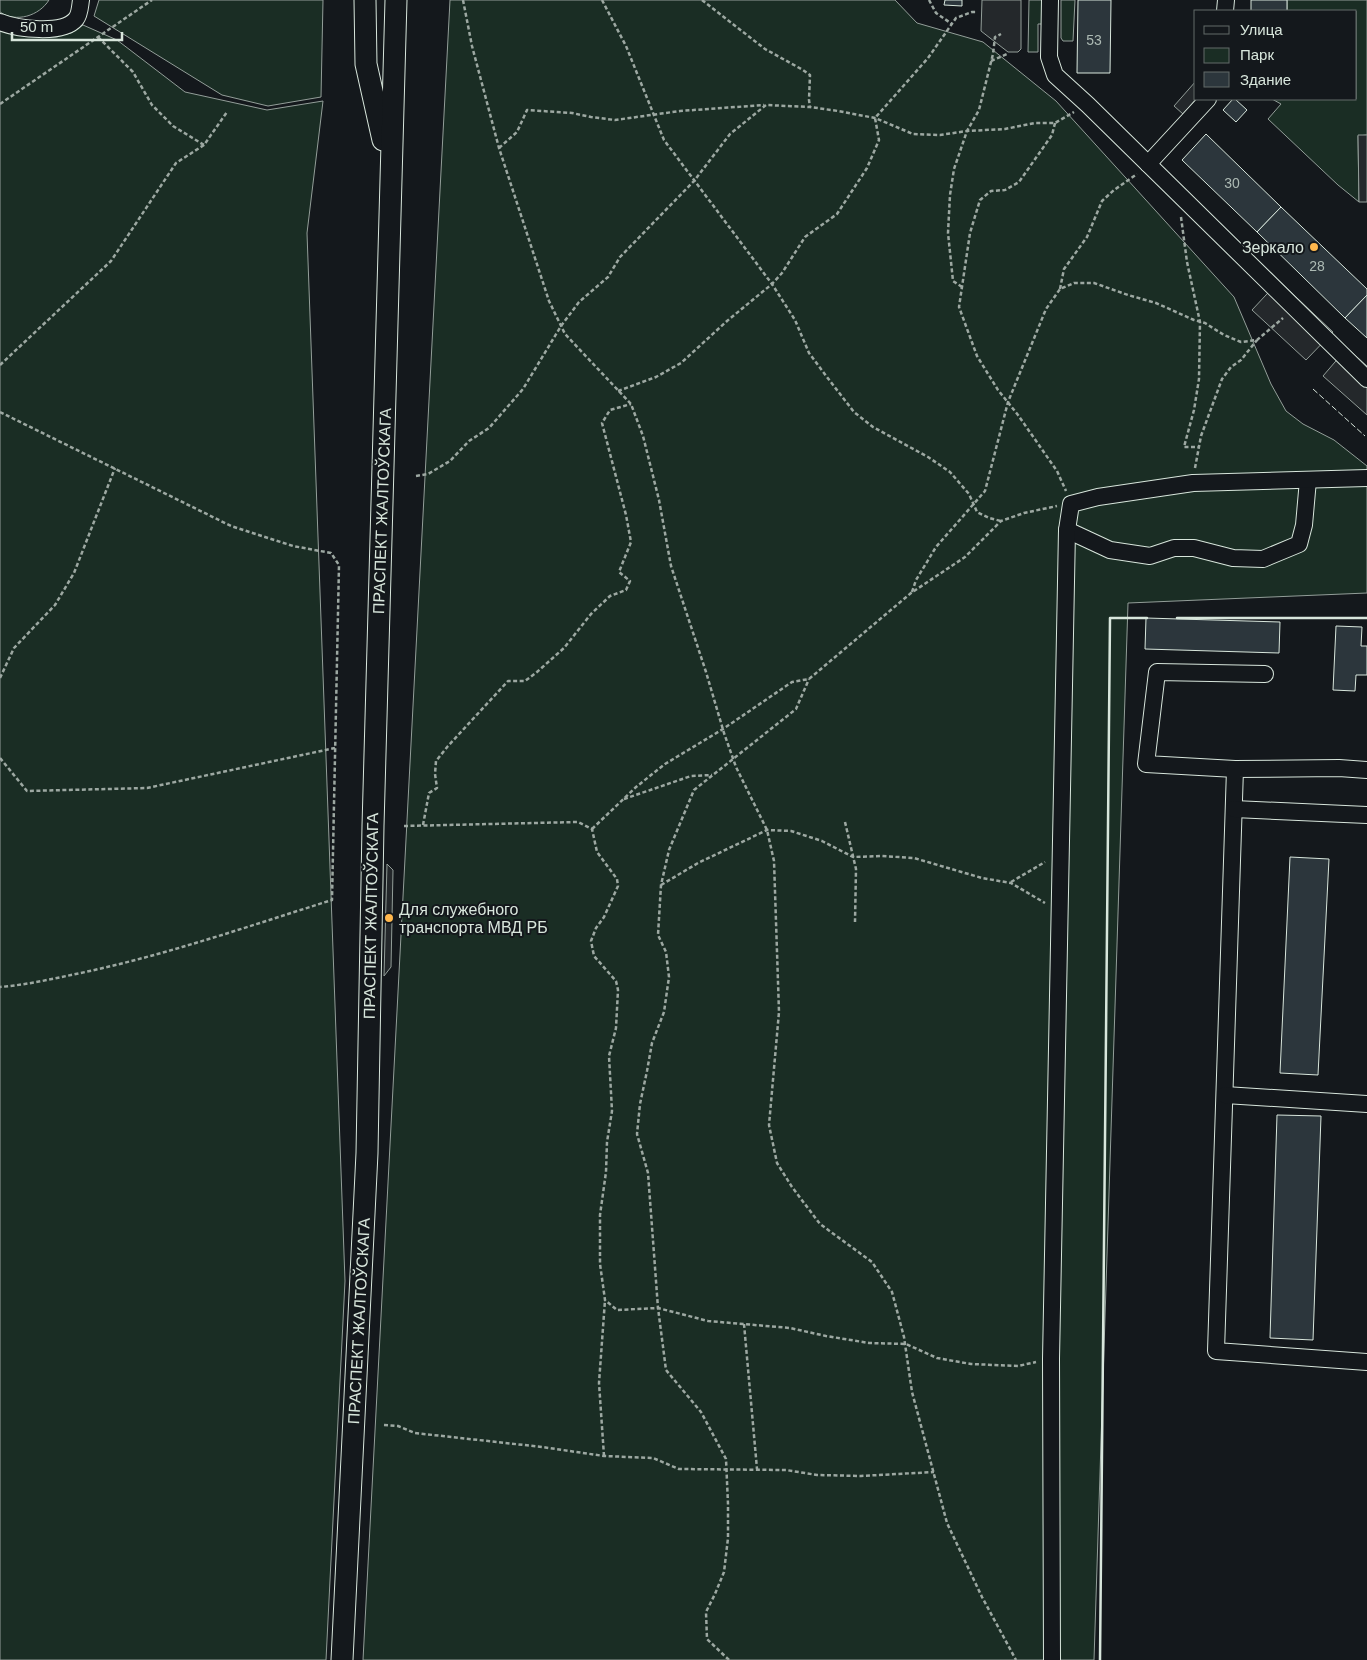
<svg xmlns="http://www.w3.org/2000/svg" width="1367" height="1660" viewBox="0 0 1367 1660" font-family="Helvetica,sans-serif">
  <style>
    .green { fill: #1a2d24; stroke: #939e99 }
    .parking { fill: #24282b; stroke: #939e99 }
    .building { fill: #2c363c; stroke: #d8e6dc }
    .lines { fill: none; stroke-linecap: round; stroke-linejoin: round }
    .minor-casing { stroke: #d8e6dc; stroke-width: 18 }
    .major-casing { stroke: #d8e6dc; stroke-width: 23 }
    .path { stroke: #9da8a2; stroke-width: 2.5; stroke-dasharray: 4 2.5; stroke-linecap: butt }
    .minor { stroke: #14181c; stroke-width: 16 }
    .major { stroke: #14181c; stroke-width: 21 }
    .fence { stroke: #d8e6dc; stroke-width: 1; stroke-dasharray: 6 2.5; stroke-linecap: butt }
    .wall { stroke: #d8e6dc; stroke-width: 2.5 }
    .poi-dot { fill: #ffb74d; stroke: #14181c; stroke-width: 2 }
    .labels { text-anchor: middle; dominant-baseline: central; stroke-width: 4; stroke-linejoin: round; paint-order: stroke }
    .number-label { font-size: 14px; fill: #adbab4 }
    .poi-label { font-size: 16px; fill: #d8e6dc; stroke: #14181c; text-anchor: end }
    .street-label { font-size: 16px; fill: #d8e6dc; stroke: #14181c }
  </style>
  <rect width="100%" height="100%" fill="#14181c"/>
  <g class="green">
    <path d="M0,0H49C39,16 16,23 0,12Z"/>
    <polygon points="99,0 323,0 321,97 268,106 222,95 94,16"/>
    <polygon points="450,0 895,0 917,23 983,42 1056,101 1234,297 1271,384 1286,411 1303,424 1334,440 1367,466 1367,593 1128,603 1094,1660 363,1660"/>
    <polygon points="1029,0 1046,0 1046,24 1038,24 1038,52 1028,52"/>
    <polygon points="1061,0 1075,0 1073,41 1063,41 1061,38"/>
    <polygon points="1287,0 1367,0 1367,135 1358,136 1359,202 1338,185 1268,119 1281,104 1272,99 1356,99 1356,11 1287,11"/>
    <polygon points="83,25 117,40 185,92 267,110 323,101 307,233 345,1281 326,1660 0,1660 0,29 11,34 56,36 71,33"/>
  </g>
  <g class="parking">
    <polygon points="982,0 1021,0 1021,49 1018,52 1008,52 981,31"/>
    <polygon points="1196,81 1196,99 1183,114 1174,106"/>
    <polygon points="1358,135 1367,135 1367,202 1359,202"/>
    <polygon points="1279,281 1333,332 1306,360 1252,310"/>
    <polygon points="1347,348 1367,366 1367,415 1323,376"/>
    <polygon points="387,864 393,870 391,967 384,976"/>
  </g>
  <g class="building">
    <polygon points="945,0 962,0 962,6 944,5"/>
    <polygon points="1078,0 1111,0 1110,73 1077,73"/>
    <rect x="1251" y="0" width="36" height="11"/>
    <polygon points="1233,99 1235,99 1247,110 1236,122 1223,110"/>
    <polygon points="1206,134 1281,207 1257,232 1182,160"/>
    <polygon points="1281,207 1367,289 1367,295 1345,318 1257,232"/>
    <polygon points="1367,295 1367,338 1345,318"/>
    <polygon points="1146,618 1280,622 1279,653 1145,649"/>
    <polygon points="1336,626 1362,627 1361,646 1367,646 1367,675 1356,675 1355,691 1333,690"/>
    <polygon points="1290,857 1329,859 1318,1075 1280,1073"/>
    <polygon points="1277,1115 1321,1116 1313,1340 1270,1338"/>
  </g>
  <g class="lines">
    <g class="minor-casing">
      <g id="minor">
        <polyline points="1050,0 1049,57 1055,75 1088,105 1367,379"/>
        <polyline points="1225,11 1226,0"/>
        <path d="M0,22C17,29 63,35 76,19C80,14 80,6 81,0"/>
        <polyline points="1148,164 1208,99"/>
        <polyline points="1067,530 1110,550 1150,556 1174,548 1194,548 1233,558 1263,559 1299,544 1304,525 1308,480"/>
        <polyline points="1235,769 1146,764 1157,672 1265,674"/>
        <polyline points="1367,770 1339,768 1235,769 1216,1351 1367,1362"/>
        <polyline points="1234,809 1367,815"/>
        <polyline points="1225,1095 1367,1104"/>
        <polyline points="1052,1660 1051,1359 1067,530 1071,504 1098,497 1193,483 1367,478"/>
      </g>
    </g>
    <g class="major-casing">
      <g id="major">
        <polyline points="365,0 366,64 383,140"/>
        <polyline points="342,1660 367,1153 373,826 396,0"/>
      </g>
    </g>
    <g class="path">
      <polyline points="463,0 472,46 499,148 549,301 565,334 631,404 643,436 659,500 671,566 706,672 724,733 736,767 767,830 774,861 779,1012 769,1125 777,1163 792,1187 820,1224 872,1262 892,1292 904,1337 912,1392 947,1523 982,1597 1016,1660"/>
      <polyline points="602,0 626,46 664,140 772,284 795,320 809,353 830,381 854,412 873,427 928,457 950,472 969,494 977,512 989,518 1001,521"/>
      <polyline points="702,0 765,49 803,70 810,75 809,100 810,107"/>
      <polyline points="929,0 936,13 952,24"/>
      <polyline points="98,37 133,72 152,105 173,126 204,145"/>
      <polyline points="991,61 1007,54"/>
      <polyline points="0,104 152,0"/>
      <polyline points="1055,123 1052,135 1019,182 1005,190 991,191 980,200 970,233 959,307 977,356 998,390 1018,415 1057,471 1066,491"/>
      <polyline points="499,148 517,132 527,110 572,113 591,117 615,120 680,111 764,105"/>
      <polyline points="1181,217 1187,262 1200,322 1199,379 1194,410 1184,447 1199,447"/>
      <polyline points="962,287 953,281 948,233 950,195 954,169 967,131 979,110 993,54 995,37 1001,34"/>
      <polyline points="1060,289 1064,269 1087,237 1102,201 1114,190 1137,174"/>
      <polyline points="0,365 111,261 176,163 204,145 227,112"/>
      <polyline points="618,391 656,377 681,363 727,321 772,284 782,273 805,237 837,214 867,168 879,140 875,118 928,58 956,18 972,12 977,12"/>
      <path d="M0,412L231,526L293,546L331,553L339,565L332,900C246,927 160,957 71,975C48,980 24,985 0,987"/>
      <polyline points="1195,468 1201,436 1222,379 1231,367 1241,360 1257,340"/>
      <polyline points="416,476 428,474 450,461 469,441 489,428 523,389 561,326 579,302 608,277 620,257 694,181 730,134 766,105 810,107 838,111 875,118 913,134 940,135 967,131 1005,129 1035,123 1055,123 1074,112"/>
      <polyline points="912,592 916,580 936,547 985,491 1008,402 1046,309 1060,289 1074,283 1094,283 1128,295 1156,303 1194,320 1205,323 1224,335 1241,342 1257,340 1283,318"/>
      <polyline points="0,678 14,648 55,605 74,573 115,468"/>
      <polyline points="0,758 27,791 147,788 335,748"/>
      <polyline points="624,799 691,776 712,775"/>
      <polyline points="845,822 856,869 855,922"/>
      <polyline points="423,825 429,793 437,788 435,774 436,761 448,746 508,681 525,681 537,672 564,648 591,614 610,596 626,590 630,581 619,572 631,542 626,515 602,423 610,410 631,404"/>
      <polyline points="404,826 578,822 592,829 597,852 617,879 618,886 604,917 596,928 591,941 594,956 616,981 618,990 616,1028 609,1056 612,1111 607,1142 606,1172 600,1215 600,1264 605,1300 617,1310 658,1308 708,1321 790,1328 826,1336 869,1343 906,1344 937,1358 971,1364 1018,1366 1036,1362"/>
      <polyline points="592,829 636,787 665,764 723,729 792,682 809,679 911,593 965,557 1001,521 1024,513 1057,506"/>
      <polyline points="1011,882 1045,862"/>
      <polyline points="661,885 698,863 767,830 791,831 822,841 853,857 881,856 914,858 982,878 1011,883 1045,903"/>
      <polyline points="744,1324 757,1469"/>
      <polyline points="384,1425 398,1426 415,1433 542,1447 604,1456 653,1458 679,1469 786,1470 817,1475 861,1476 934,1472"/>
      <polyline points="604,1456 599,1383 605,1300"/>
      <polyline points="729,1660 707,1639 706,1612 715,1594 724,1572 728,1538 728,1504 726,1459 701,1412 666,1370 658,1308 648,1173 637,1134 640,1104 647,1071 652,1043 664,1012 669,977 666,952 658,935 661,885 669,850 694,790 796,709 809,679"/>
    </g>
    <use href="#minor" class="minor"/>
    <use href="#major" class="major"/>
    <polyline class="fence" points="1313,389 1365,436"/>
    <g class="wall">
      <polyline points="1177,618 1367,618"/>
      <polyline points="1100,1660 1110,618 1147,618"/>
    </g>
  </g>
  <g class="poi-dot">
    <circle cx="1314" cy="247" r="5"/>
    <circle cx="389" cy="918" r="5"/>
  </g>
  <g class="labels">
    <g class="number-label">
      <text x="1094" y="40">53</text>
      <text x="1232" y="183">30</text>
      <text x="1317" y="266">28</text>
    </g>
    <g class="poi-label">
      <text x="1304" y="247">Зеркало</text>
      <text x="399" y="909" text-anchor="start">Для служебного<tspan x="399" dy="18">транспорта МВД РБ</tspan></text>
    </g>
    <g class="street-label">
      <text transform="translate(382 511) rotate(-88)">ПРАСПЕКТ ЖАЛТОЎСКАГА</text>
      <text transform="translate(371 916) rotate(-89)">ПРАСПЕКТ ЖАЛТОЎСКАГА</text>
      <text transform="translate(359 1321) rotate(-87)">ПРАСПЕКТ ЖАЛТОЎСКАГА</text>
    </g>
  </g>
  <rect x="1194" y="10" width="162" height="90" fill="#14181c" stroke="#626a69"/>
  <rect x="1204" y="26" width="25" height="8" fill="#14181c" stroke="#626a69"/>
  <text x="1240" y="35" font-size="15" fill="#d8e6dc">Улица</text>
  <rect x="1204" y="48" width="25" height="15" fill="#1a2d24" stroke="#626a69"/>
  <text x="1240" y="60" font-size="15" fill="#d8e6dc">Парк</text>
  <rect x="1204" y="72" width="25" height="15" fill="#2c363c" stroke="#626a69"/>
  <text x="1240" y="85" font-size="15" fill="#d8e6dc">Здание</text>
  <path d="M12 32v8h110v-8" fill="none" stroke="#d8e6dc" stroke-width="2.5"/>
  <text x="20" y="32" font-size="15" fill="#d8e6dc" stroke="#14181c" stroke-width="4" paint-order="stroke">50 m</text>
</svg>
